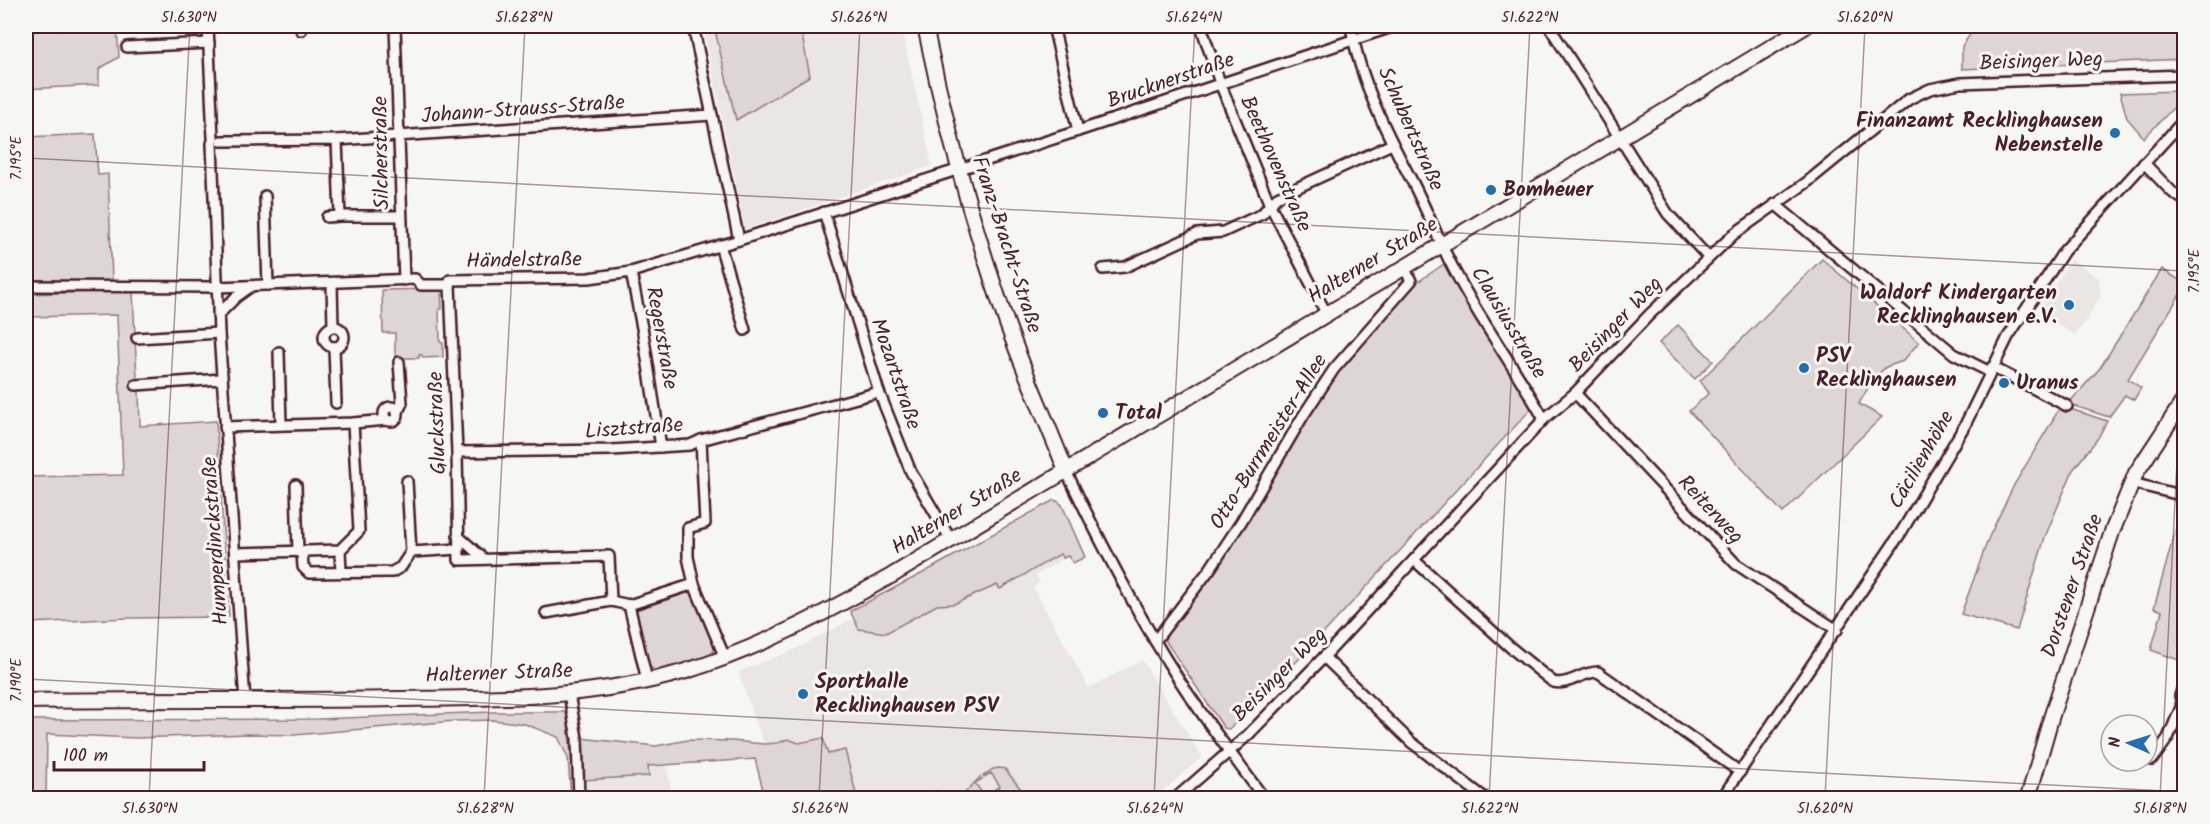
<svg xmlns="http://www.w3.org/2000/svg" width="2210" height="824" viewBox="0 0 2210 824" font-family="Kalam,sans-serif">
  <style>
    .built { fill: #e9e6e3 }
    .green { fill: #ddd6d5; stroke: #947a80; stroke-width: 1.5 }
    .lines { fill: none; stroke-linecap: round; stroke-linejoin: round }
    .street-casing { stroke: #4a1f2b; stroke-width: 14 }
    .secondary-casing { stroke: #4a1f2b; stroke-width: 18 }
    .street { stroke: #f6f6f2; stroke-width: 9 }
    .secondary { stroke: #f6f6f2; stroke-width: 14 }
    .ticks { fill: none; stroke: #4a1f2b; stroke-width: 1.5; stroke-opacity: 0.45 }
    .poi-dot { fill: #1f6fb2; stroke: #f6f6f2; stroke-width: 2 }
    .labels { text-anchor: middle; dominant-baseline: central; stroke-width: 6; stroke-linejoin: round; paint-order: stroke }
    .street-label { font-size: 21px; fill: #4a1f2b; stroke: #f6f6f2 }
    .poi-label { font-size: 21px; font-weight: bold; fill: #4a1f2b; stroke: #f6f6f2; text-anchor: start }
    .neatline { fill: none; stroke: #4a1f2b; stroke-width: 2 }
    .ticks-label { font-size: 15px; text-anchor: middle; fill: #4a1f2b }
  </style>
  <rect width="100%" height="100%" fill="#f6f6f2"/>
  <filter id="ink" filterUnits="userSpaceOnUse"><feTurbulence type="fractalNoise" baseFrequency=".0167" numOctaves="2"/><feDisplacementMap in="SourceGraphic" scale="12" xChannelSelector="R" yChannelSelector="G"/><feConvolveMatrix kernelMatrix="1 2 1 2 8 2 1 2 1" color-interpolation-filters="sRGB"/></filter>
  <g filter="url(#ink)">
    <g class="built">
      <polygon points="703,26 901,26 932,166 745,229"/>
      <polygon points="2071,259 2099,278 2101,296 2076,335 2037,313"/>
      <polygon points="1055,511 1077,550 1036,575 1040,583 1033,587 1089,688 1142,660 1202,757 1155,798 1028,798 1014,780 989,798 770,798 760,758 764,744 738,672 794,650"/>
      <polygon points="666,763 673,798 583,798 582,780 648,776 648,766"/>
    </g>
    <g class="green">
      <polygon points="714,26 800,26 810,76 736,120"/>
      <polygon points="1976,26 2184,26 2184,59 1962,69 1962,46"/>
      <polygon points="117,27 119,57 99,69 99,85 26,89 26,31"/>
      <polygon points="2179,91 2183,98 2144,138 2127,118 2120,93"/>
      <polygon points="95,134 98,175 108,174 112,281 26,281 26,137"/>
      <polygon points="1822,259 1919,342 1903,361 1886,367 1873,379 1859,404 1882,417 1783,513 1689,411 1709,393 1700,381"/>
      <polygon points="1444,264 1532,408 1309,649 1229,729 1224,728 1163,637 1334,375 1409,288"/>
      <polygon points="2162,269 2184,283 2184,288 2128,379 2141,388 2134,400 2125,395 2109,417 2068,404 2100,368"/>
      <polygon points="441,289 442,309 439,309 440,342 443,343 443,357 423,358 422,355 419,355 419,358 395,358 395,333 383,333 382,290"/>
      <polygon points="133,291 137,380 131,380 132,390 139,389 140,426 216,421 229,617 126,618 31,623 29,610 26,612 26,477 123,475 117,315 26,317 26,294"/>
      <polygon points="1678,325 1713,361 1695,379 1659,343"/>
      <polygon points="2061,406 2107,421 2098,438 2073,470 2045,537 2017,630 1961,614 1989,537 2014,485"/>
      <polygon points="1054,500 1059,502 1062,505 1085,557 1073,563 1068,556 1063,558 1060,554 1000,589 997,585 954,604 937,605 886,633 859,629 850,611 923,573"/>
      <polygon points="2182,506 2184,507 2184,662 2151,650 2162,611 2154,608"/>
      <polygon points="693,591 715,643 714,650 709,657 656,671 646,665 636,610"/>
      <polygon points="492,712 567,712 575,798 571,798 568,758 558,737 525,724 493,720 455,721 294,735 249,734 136,738 47,734 46,798 28,798 26,792 26,720 319,719"/>
      <polygon points="580,738 656,746 688,740 732,741 764,744 778,743 788,739 799,743 823,738 828,754 845,750 857,798 765,798 755,759 648,766 649,776 582,780"/>
      <polygon points="999,768 1005,769 1028,798 931,798 929,794 934,791 963,795 980,777 982,779 975,783 984,796 1000,786 991,773 984,777 983,776 993,769"/>
    </g>
    <g class="lines">
      <g class="street-casing">
        <g id="street">
          <polyline points="208,26 213,138"/>
          <polyline points="301,26 301,30"/>
          <polyline points="395,26 404,280"/>
          <polyline points="1053,26 1078,131"/>
          <polyline points="1201,26 1220,83 1270,205 1326,313"/>
          <path d="M1351,26C1360,81 1387,134 1413,183C1423,203 1432,224 1442,245C1468,304 1512,362 1544,419"/>
          <polyline points="1549,26 1668,214 1708,257"/>
          <polyline points="127,47 209,43"/>
          <polyline points="712,115 739,240"/>
          <polyline points="337,140 712,115 693,26"/>
          <polyline points="221,141 337,140 340,216 401,216"/>
          <polyline points="212,143 219,333 245,701"/>
          <polyline points="2144,163 2172,192 2184,200"/>
          <polyline points="265,196 268,285"/>
          <polyline points="1775,204 1954,354 1990,372"/>
          <polyline points="824,212 879,392 911,472 951,540"/>
          <polyline points="327,217 340,216"/>
          <polyline points="720,245 745,330"/>
          <polyline points="1103,269 1125,267 1197,234 1223,232 1262,214 1277,197 1392,144"/>
          <polyline points="631,272 643,333 661,447"/>
          <polyline points="332,283 333,327"/>
          <polyline points="450,285 450,280 589,278 631,272 739,240 1078,131 1395,26"/>
          <polyline points="450,285 457,452 459,560 609,556 611,601"/>
          <polyline points="26,286 217,287 415,279 421,285 450,285"/>
          <polyline points="218,315 236,297 250,287"/>
          <circle cx="334" cy="337" r="10"/>
          <polyline points="137,338 219,333"/>
          <polyline points="334,347 336,403"/>
          <polyline points="279,352 281,425"/>
          <polyline points="1992,367 2067,406"/>
          <polyline points="136,385 222,379"/>
          <polyline points="1575,393 1736,564 1837,630"/>
          <circle cx="391" cy="414" r="7"/>
          <polyline points="397,413 402,403 399,362"/>
          <polyline points="225,427 353,423 387,420"/>
          <polyline points="701,440 705,523 688,528 688,557 694,584 725,658"/>
          <polyline points="457,452 612,450 690,445 701,440 879,392"/>
          <path d="M1066,471C1094,529 1123,586 1155,641C1187,696 1226,747 1264,798"/>
          <polyline points="407,481 411,552"/>
          <polyline points="2132,483 2184,496"/>
          <polyline points="296,485 298,552"/>
          <polyline points="458,536 484,559"/>
          <polyline points="340,550 341,572"/>
          <polyline points="302,552 303,567 309,573 392,572 401,567 411,552 459,549"/>
          <polyline points="235,553 340,550 359,531 353,423"/>
          <path d="M1414,560L1510,647L1553,682C1569,686 1581,672 1598,672L1740,772"/>
          <polyline points="26,610 26,638"/>
          <polyline points="546,613 611,601 629,605"/>
          <polyline points="1155,641 1210,569 1241,522 1303,416 1334,369 1411,281 1404,267"/>
          <polyline points="1324,657 1411,742 1485,798"/>
          <polyline points="647,680 629,605 694,584"/>
          <polyline points="569,694 577,738 579,798"/>
          <polyline points="2182,705 2180,696 2184,684"/>
          <polyline points="2152,760 2168,738 2182,705 2184,706"/>
          <polyline points="1176,798 1248,735 1324,657 1544,419 1575,393 1649,315 1734,234 1806,183 1909,99 1930,89 1960,83 2184,75"/>
          <polyline points="1722,798 1902,531 1965,425 2008,337 2064,251 2184,120"/>
        </g>
      </g>
      <g class="secondary-casing">
        <g id="secondary">
          <path d="M925,26C945,123 971,220 1004,315C1022,368 1046,419 1066,471"/>
          <path d="M26,701C150,699 274,701 398,699C494,698 592,699 686,671C758,649 825,613 891,576L1806,26"/>
          <polyline points="2028,798 2051,718 2112,532 2136,473 2184,400"/>
        </g>
      </g>
      <use href="#street" class="street"/>
      <use href="#secondary" class="secondary"/>
    </g>
  </g>
  <path class="ticks" d="M26,158L2184,271M26,679L2184,792M149,798L190,26M484,798L525,26M819,798L860,26M1154,798L1195,26M1489,798L1530,26M1825,798L1865,26M2160,798L2184,323"/>
  <g class="poi-dot">
    <circle cx="2115" cy="133" r="6"/>
    <circle cx="1491" cy="190" r="6"/>
    <circle cx="2069" cy="305" r="6"/>
    <circle cx="1804" cy="368" r="6"/>
    <circle cx="2004" cy="383" r="6"/>
    <circle cx="1103" cy="413" r="6"/>
    <circle cx="803" cy="694" r="6"/>
  </g>
  <g class="labels">
    <g class="street-label">
      <text transform="translate(2041 62) rotate(-2)">Beisinger Weg</text>
      <text transform="translate(1171 81) rotate(-19)">Brucknerstraße</text>
      <text transform="translate(523 110) rotate(-4)">Johann-Strauss-Straße</text>
      <text transform="translate(1410 129) rotate(66)">Schubertstraße</text>
      <text transform="translate(382 153) rotate(-91)">Silcherstraße</text>
      <text transform="translate(1275 164) rotate(66)">Beethovenstraße</text>
      <text transform="translate(1006 245) rotate(72)">Franz-Bracht-Straße</text>
      <text transform="translate(524 261) rotate(-1)">Händelstraße</text>
      <text transform="translate(1373 261) rotate(-31)">Halterner Straße</text>
      <text transform="translate(1508 323) rotate(59)">Clausiusstraße</text>
      <text transform="translate(1616 325) rotate(-46)">Beisinger Weg</text>
      <text transform="translate(661 338) rotate(80)">Regerstraße</text>
      <text transform="translate(895 374) rotate(71)">Mozartstraße</text>
      <text transform="translate(438 423) rotate(-92)">Gluckstraße</text>
      <text transform="translate(634 429) rotate(-4)">Lisztstraße</text>
      <text transform="translate(1269 442) rotate(-58)">Otto-Burrmeister-Allee</text>
      <text transform="translate(1922 460) rotate(-60)">Cäcilienhöhe</text>
      <text transform="translate(1710 510) rotate(47)">Reiterweg</text>
      <text transform="translate(957 512) rotate(-31)">Halterner Straße</text>
      <text transform="translate(216 541) rotate(-94)">Humperdinckstraße</text>
      <text transform="translate(2073 586) rotate(-71)">Dorstener Straße</text>
      <text transform="translate(499 674) rotate(-2)">Halterner Straße</text>
      <text transform="translate(1280 675) rotate(-45)">Beisinger Weg</text>
    </g>
    <g class="poi-label">
      <text x="2103" y="121" text-anchor="end">Finanzamt Recklinghausen<tspan x="2103" dy="24">Nebenstelle</tspan></text>
      <text x="1503" y="190">Bomheuer</text>
      <text x="2057" y="293" text-anchor="end">Waldorf Kindergarten<tspan x="2057" dy="24">Recklinghausen e.V.</tspan></text>
      <text x="1816" y="356">PSV<tspan x="1816" dy="24">Recklinghausen</tspan></text>
      <text x="2016" y="383">Uranus</text>
      <text x="1115" y="413">Total</text>
      <text x="815" y="682">Sporthalle<tspan x="815" dy="24">Recklinghausen PSV</tspan></text>
    </g>
  </g>
  <rect width="2210" height="824" fill="none" stroke="#f6f6f2" stroke-width="66"/>
  <g transform="translate(2129 743) rotate(273)"><circle r="28" fill="#f6f6f2" stroke="#b1a0a2" stroke-width="1.5"/>
  <path d="M0-4.5L10 22L0 15L-10 22Z" fill="#1f6fb2"/>
  <text y="-9" font-size="16" font-weight="bold" text-anchor="middle" fill="#4a1f2b">N</text>
  </g>
  <path d="M54 761v9h150v-9" fill="none" stroke="#4a1f2b" stroke-width="3"/>
  <text x="63" y="761" font-size="18" fill="#4a1f2b" stroke="#f6f6f2" stroke-width="4.5" paint-order="stroke">100 m</text>
  <rect x="33" y="33" width="2144" height="758" class="neatline"/>
  <g class="ticks-label">
    <text x="189" y="22">51.630°N</text>
    <text x="524" y="22">51.628°N</text>
    <text x="859" y="22">51.626°N</text>
    <text x="1194" y="22">51.624°N</text>
    <text x="1530" y="22">51.622°N</text>
    <text x="1865" y="22">51.620°N</text>
    <text transform="translate(16 158) rotate(-90)" y="5">7.195°E</text>
    <text transform="translate(2194 271) rotate(-90)" y="5">7.195°E</text>
    <text transform="translate(16 680) rotate(-90)" y="5">7.190°E</text>
    <text x="150" y="813">51.630°N</text>
    <text x="485" y="813">51.628°N</text>
    <text x="820" y="813">51.626°N</text>
    <text x="1155" y="813">51.624°N</text>
    <text x="1490" y="813">51.622°N</text>
    <text x="1825" y="813">51.620°N</text>
    <text x="2160" y="813">51.618°N</text>
  </g>
</svg>
